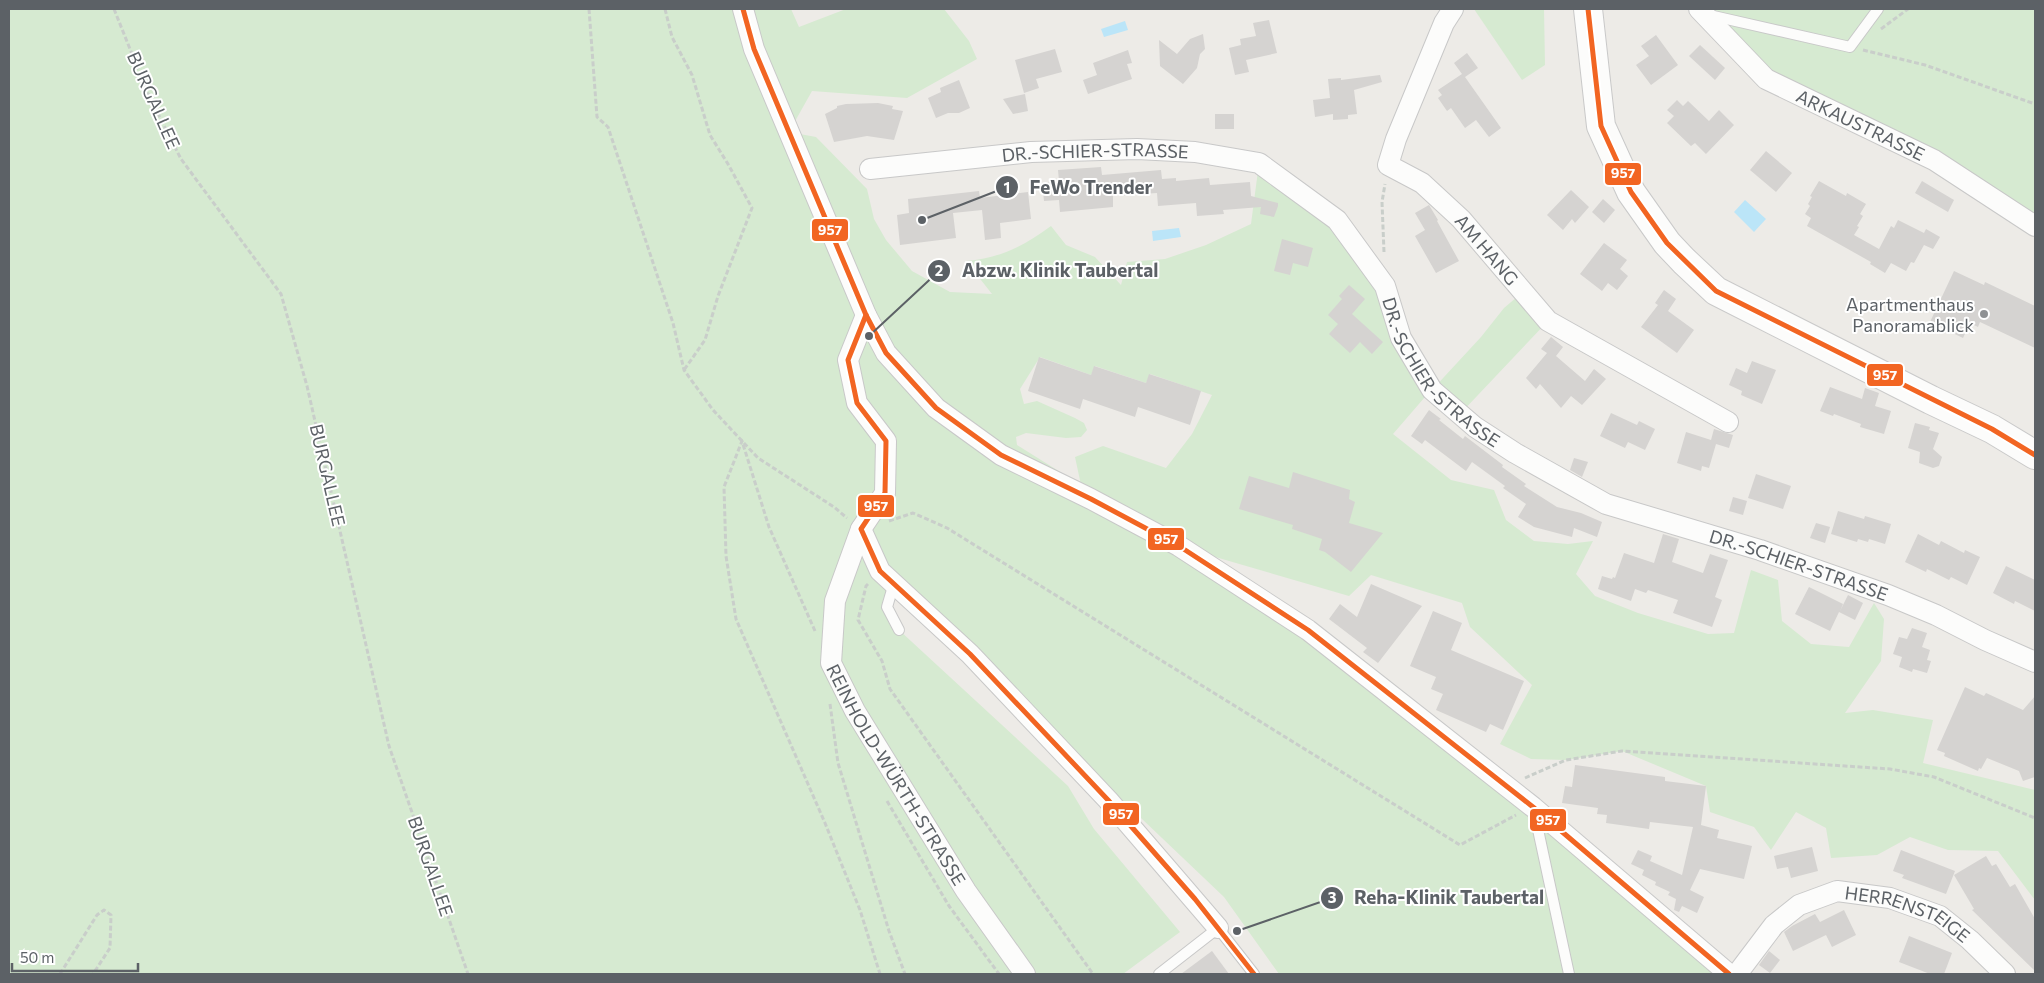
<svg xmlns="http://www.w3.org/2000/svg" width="2044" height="983" viewBox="0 0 2044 983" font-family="Commissioner,sans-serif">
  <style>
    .green { fill: #d6ead1; fill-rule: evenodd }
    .water { fill: #bbe5f8 }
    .building { fill: #d5d3d1 }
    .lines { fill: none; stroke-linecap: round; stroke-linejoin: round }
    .lane-casing { stroke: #c8c8c8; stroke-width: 12 }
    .street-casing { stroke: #c8c8c8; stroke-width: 22 }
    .secondary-casing { stroke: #c9c9c9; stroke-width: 30 }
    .path { stroke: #c9ceca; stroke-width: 3; stroke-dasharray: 5 2.5; stroke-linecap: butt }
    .lane { stroke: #fcfcfb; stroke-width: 10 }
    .street { stroke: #fcfcfb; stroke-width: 20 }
    .secondary { stroke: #fcfcfb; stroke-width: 28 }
    .bus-1-casing { stroke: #fff; stroke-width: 9 }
    .bus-1 { stroke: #f26522; stroke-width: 5 }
    .poi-dot { fill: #8f9193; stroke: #fff; stroke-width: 2 }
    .labels { text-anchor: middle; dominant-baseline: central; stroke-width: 4; stroke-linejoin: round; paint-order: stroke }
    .street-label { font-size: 18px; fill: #5c6166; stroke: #fff }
    .poi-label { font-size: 18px; fill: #5c6166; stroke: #fff; text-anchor: end }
    .leader { fill: none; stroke: #5c6166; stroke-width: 2 }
    .callout-dot { fill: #5c6166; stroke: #fff; stroke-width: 2 }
    .mark-label { font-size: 15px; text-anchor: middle; font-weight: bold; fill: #fff }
    .callout-label { font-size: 19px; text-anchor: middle; font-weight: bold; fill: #5c6166; stroke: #fff; stroke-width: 4; stroke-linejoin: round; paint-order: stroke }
    .line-badge { stroke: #fff; stroke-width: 2 }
    .badge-label { font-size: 14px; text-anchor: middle; font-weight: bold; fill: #fff }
  </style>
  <rect width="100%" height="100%" fill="#edebe7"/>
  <g class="green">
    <path d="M9,9H791L799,27L846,9H944L969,41L977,59L907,98L812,91L789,132L816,137L867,189L874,219L886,240L912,271L950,292L992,294L966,261C1000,258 1024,246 1051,226L1066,245L1095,257L1121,285L1127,262L1165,259L1206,245L1251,224L1259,163L1337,220L1432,390L1481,337L1504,308L1523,292L1548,321L1460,414L1431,390L1393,434L1451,480L1494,490L1506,520L1534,541L1568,544L1593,541L1576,574L1595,596L1638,613L1708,634L1734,633L1751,570L1778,580L1782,621L1811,644L1849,647L1874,603L1884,619L1881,661L1845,713L1873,710L1933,720L1923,763L2035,790V900L1998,851L1948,850L1910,837L1877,855L1831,858L1826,828L1796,812L1771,850L1754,827L1710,812L1706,786L1622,751L1566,760L1531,759L1500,744L1532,685L1470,627L1462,603L1371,575L1349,596L1181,547L1308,630L1729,974H1279L1224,897L894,583L887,607L899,630L1068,786L1094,829L1180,932L1123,974H9ZM1040,357L1091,375L1095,366L1146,383L1150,374L1212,395L1192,434L1166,468L1103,446L1075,457L1081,485L1017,445L1016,437L1026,433L1066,438L1081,437L1087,430L1084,423L1075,418L1037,401L1024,404L1020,389Z"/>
    <polygon points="1474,9 1544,9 1545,65 1522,80"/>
    <polygon points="1699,9 2035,9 2035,226 1766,79"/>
  </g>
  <g class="water">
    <polygon points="1125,21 1128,30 1104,37 1101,29"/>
    <polygon points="1745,200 1766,219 1754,232 1734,212"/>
    <polygon points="1179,228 1181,237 1153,241 1152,231"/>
  </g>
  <g class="building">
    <polygon points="1269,20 1277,53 1246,60 1249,72 1235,75 1229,48 1241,45 1240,39 1256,36 1253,23"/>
    <polygon points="1203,34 1205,49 1200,54 1197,68 1183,84 1160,66 1159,40 1177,54 1190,39"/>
    <polygon points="1656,35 1678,65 1651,85 1636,65 1649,56 1641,46"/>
    <polygon points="1700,45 1725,68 1715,80 1689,56"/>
    <polygon points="1055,49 1062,72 1036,79 1039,88 1024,93 1015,60"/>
    <polygon points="1128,50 1132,63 1127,64 1132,79 1088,94 1083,80 1097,75 1093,63"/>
    <polygon points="1467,53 1478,68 1465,77 1501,128 1489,137 1476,120 1465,128 1451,108 1447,111 1438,98 1442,95 1438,90 1462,74 1454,63"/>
    <polygon points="1380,75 1382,82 1354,90 1357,114 1348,115 1348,119 1333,120 1333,114 1315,117 1313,100 1330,98 1328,79 1341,78 1341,80"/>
    <polygon points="959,80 970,108 959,113 948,113 936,118 928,98 941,92 940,88"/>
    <polygon points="1025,94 1028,111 1013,114 1003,99"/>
    <polygon points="1677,100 1683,106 1688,101 1709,121 1719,110 1734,125 1706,154 1695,143 1691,146 1667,123 1674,116 1667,110"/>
    <polygon points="878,103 893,106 892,109 903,111 894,140 867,136 834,142 825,114 837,108 837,106 846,104"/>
    <rect x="1215" y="114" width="19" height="15"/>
    <polygon points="1766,151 1792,173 1776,192 1750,170"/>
    <polygon points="1101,167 1102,175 1161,170 1162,179 1176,178 1176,181 1209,178 1210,185 1250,182 1251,196 1278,203 1278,206 1274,217 1260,214 1261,207 1223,210 1224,214 1197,216 1196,203 1158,206 1157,193 1113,196 1113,207 1060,212 1059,200 1044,201 1042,183 1059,181 1058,170"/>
    <polygon points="1819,181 1846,196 1847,193 1866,204 1860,214 1863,216 1857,226 1859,227 1854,235 1879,249 1891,226 1894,228 1898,220 1924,233 1926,229 1940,237 1933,249 1924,245 1914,263 1911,262 1906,271 1891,263 1885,273 1870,264 1871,262 1807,226 1811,218 1805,214 1810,206 1808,204 1812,197 1810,196"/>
    <polygon points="1922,181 1954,200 1948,212 1915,193"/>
    <polygon points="1571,190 1589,207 1575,223 1572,219 1563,230 1547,215"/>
    <polygon points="979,191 980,198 1028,192 1031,219 1000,223 1001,238 985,240 982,210 953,213 956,238 900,245 897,215 909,213 908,199"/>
    <polygon points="1603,199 1615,210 1604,223 1592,212"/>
    <polygon points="1429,205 1438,220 1437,221 1459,261 1436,273 1415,236 1425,230 1415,213"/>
    <polygon points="1282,239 1313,248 1308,267 1293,263 1290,275 1274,271"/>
    <polygon points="1604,243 1627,260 1620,269 1628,276 1617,290 1608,283 1602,291 1580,274"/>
    <polygon points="1954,271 1984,285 1985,282 2035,306 2035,348 1980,322 1978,327 1970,323 1963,338 1930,322"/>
    <polygon points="1349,285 1365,299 1352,314 1383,342 1372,354 1360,342 1350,353 1329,334 1338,324 1328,315 1342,299 1339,296"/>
    <polygon points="1664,290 1676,299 1668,311 1694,330 1677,353 1641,327 1658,305 1655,303"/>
    <polygon points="1551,337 1563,347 1556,356 1585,381 1594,369 1606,379 1582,405 1571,396 1561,408 1540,384 1536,389 1526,378 1547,353 1541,349"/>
    <polygon points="1039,357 1091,375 1094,366 1146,383 1149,374 1201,391 1190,425 1138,407 1135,417 1083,399 1080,409 1028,391"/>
    <polygon points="1752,361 1776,370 1762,404 1741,395 1742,391 1729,385 1736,368 1747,373"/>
    <polygon points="1830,387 1862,399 1865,388 1879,393 1875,406 1891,411 1884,434 1860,427 1861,424 1834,414 1833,416 1820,411"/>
    <polygon points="1429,410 1441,419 1439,420 1463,439 1465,436 1503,465 1502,467 1526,484 1524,486 1557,507 1581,513 1602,522 1597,537 1574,528 1572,537 1534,527 1518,517 1526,504 1503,488 1505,486 1472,462 1466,471 1425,440 1422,444 1411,436"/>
    <polygon points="1611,413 1637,425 1639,421 1655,429 1645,450 1628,442 1625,448 1600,436"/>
    <polygon points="1915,423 1930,427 1929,430 1939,433 1933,449 1942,457 1939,466 1933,468 1919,463 1920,452 1908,448"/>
    <polygon points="1714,429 1733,435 1729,448 1716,444 1709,468 1702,466 1701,471 1677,463 1686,432 1711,440"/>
    <polygon points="1574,458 1588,462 1582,477 1570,470"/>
    <polygon points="1293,472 1350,490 1349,499 1355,502 1349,523 1383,533 1351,572 1325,552 1319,550 1322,539 1292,529 1293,525 1239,509 1249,476 1289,488"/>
    <polygon points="1756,474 1791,486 1783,509 1748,498"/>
    <polygon points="1733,497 1747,501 1743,515 1729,511"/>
    <polygon points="1838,511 1864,519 1865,516 1891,524 1885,544 1869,539 1868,542 1858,539 1857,542 1831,534"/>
    <polygon points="1816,523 1830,527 1825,543 1810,538"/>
    <polygon points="1663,534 1679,539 1672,562 1703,573 1710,554 1728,560 1715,597 1722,600 1712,627 1673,613 1678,600 1648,590 1646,593 1635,589 1631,601 1598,589 1602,576 1612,579 1613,577 1615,578 1624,553 1654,563"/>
    <polygon points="1918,534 1939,545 1941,541 1964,553 1965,550 1980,557 1967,585 1951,577 1949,580 1927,569 1926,572 1905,562"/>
    <polygon points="2006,566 2035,580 2035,611 2015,601 2014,604 1993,593"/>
    <polygon points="1371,584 1422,606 1378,663 1363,652 1367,648 1329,619 1340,604 1357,617"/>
    <polygon points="1809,587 1843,604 1840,611 1848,595 1863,603 1855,620 1839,612 1830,631 1795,614"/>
    <polygon points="1433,611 1462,623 1451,650 1524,681 1503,730 1490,724 1486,732 1436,710 1443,694 1431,689 1436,677 1410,666"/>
    <polygon points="1912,628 1927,633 1922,647 1930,650 1927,660 1931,661 1927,673 1913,669 1912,672 1899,667 1902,657 1893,654 1899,637 1907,639"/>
    <polygon points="1965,687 1984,696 1986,693 2023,710 2035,696 2035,777 2023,781 2019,771 1987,758 1981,769 1979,768 1978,771 1944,756 1945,753 1937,750"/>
    <polygon points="1575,765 1665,777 1665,781 1706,786 1701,825 1719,830 1717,838 1752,846 1744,879 1700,869 1690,890 1704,897 1697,913 1682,906 1679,912 1674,910 1676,899 1668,895 1670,892 1655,885 1656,882 1642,875 1644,870 1631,864 1638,850 1652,856 1650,861 1682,875 1693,827 1650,822 1649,829 1606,823 1607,815 1597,814 1598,808 1562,803 1565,786 1572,787"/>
    <polygon points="1812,847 1818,871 1791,878 1788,867 1777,869 1774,856"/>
    <polygon points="1901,850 1955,871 1946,894 1902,878 1904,875 1893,871"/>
    <polygon points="1986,856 1992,866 1996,864 2010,887 2015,884 2035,919 2035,971 1972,910 1974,909 1954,875"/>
    <polygon points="1844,910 1856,935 1832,947 1826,935 1793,951 1784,932 1792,926 1815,914 1820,922"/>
    <polygon points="1909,936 1952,953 1944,974 1930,974 1899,962"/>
    <polygon points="1212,951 1229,974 1181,974"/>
    <polygon points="1769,951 1780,960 1770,973 1759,965"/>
  </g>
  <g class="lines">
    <g class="lane-casing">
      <g id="lane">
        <polyline points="1709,15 1850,47 1878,9"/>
        <polyline points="894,583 887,607 899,630"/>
        <polyline points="1534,811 1569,974"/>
        <polyline points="1159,974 1218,928 1254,974"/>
      </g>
    </g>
    <g class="street-casing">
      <g id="street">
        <polyline points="743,9 754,49 866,315 886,353 936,408 1001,455 1091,499 1179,546 1308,630 1533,807 1729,974"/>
        <path id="s1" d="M1453,9L1444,23L1396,139L1388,165L1422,183L1461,219L1548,321L1728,422"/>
        <path id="s2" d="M1699,9L1766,79L1934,160L2035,226"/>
        <path id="s3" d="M870,169L1031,152L1137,149L1195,152L1259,163L1337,220L1385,286L1401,338L1432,390L1475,427L1515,453L1606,504L1760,550L1888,595L1936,615L1985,640L2035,662"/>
        <polyline points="866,315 848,360 857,403 886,441 885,493 861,529 880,571 970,654 1108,800 1218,928"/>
        <path id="s4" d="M861,529L835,601L831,663L855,711L966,891L1025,974"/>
        <path id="s5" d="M1737,974L1774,925L1799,905L1837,891L1890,898L1940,916L1970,940L2005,974"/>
      </g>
    </g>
    <g class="secondary-casing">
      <polyline id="secondary" points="1588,9 1601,126 1631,192 1667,243 1684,261 1716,291 1931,400 1992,429 2035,455"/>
    </g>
    <g class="path">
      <polyline points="114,9 148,94 181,159 281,294 307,386 389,746 468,974"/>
      <polyline points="589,9 597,117 608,127 673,323 684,370 713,410 758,458 834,507 847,518"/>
      <polyline points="665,9 672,37 692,75 710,135 728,164 752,208 718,296 705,340 684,370"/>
      <polyline points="1881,29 1908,9"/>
      <polyline points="1863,50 1925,65 2035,104"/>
      <polyline points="1384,252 1382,202 1385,184"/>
      <polyline points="889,521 913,513 947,528 1460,845 1516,815"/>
      <polyline points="868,584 866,586 858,620 882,661 890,689 1093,974"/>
      <polyline points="815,631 769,527 742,441 724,487 726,556 736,619 825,823 860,910 880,974"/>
      <polyline points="830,704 838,763 889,931 905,974"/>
      <polyline points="1525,778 1566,760 1622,751 1890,769 1934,777 2035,818"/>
      <polyline points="887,801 949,906 999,974"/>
      <polyline points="60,974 97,915 104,910 111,915 110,948 93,974"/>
    </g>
    <use href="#lane" class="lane"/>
    <use href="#street" class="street"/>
    <use href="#secondary" class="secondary"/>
    <g class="bus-1-casing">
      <g id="bus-1">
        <polyline points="743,9 754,49 866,315 886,353 936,408 1001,455 1091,499 1179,546 1308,630 1533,807 1729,974"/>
        <polyline points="1588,9 1601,126 1631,192 1667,243 1716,291 1992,429 2035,455"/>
        <polyline points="866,315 848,360 857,403 886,441 885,493 861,529 880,571 970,654 1108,800 1195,899 1254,974"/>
      </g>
    </g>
    <use href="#bus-1" class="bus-1"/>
  </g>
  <circle class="poi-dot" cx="1984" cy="314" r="5"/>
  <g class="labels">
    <g class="street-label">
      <text transform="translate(154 100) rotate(66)">BURGALLEE</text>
      <text stroke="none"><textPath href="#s2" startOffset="202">ARKAUSTRASSE</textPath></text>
      <text stroke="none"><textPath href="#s3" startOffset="226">DR.-SCHIER-STRASSE</textPath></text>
      <text stroke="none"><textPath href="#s1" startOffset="301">AM HANG</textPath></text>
      <text stroke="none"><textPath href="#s3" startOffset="675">DR.-SCHIER-STRASSE</textPath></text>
      <text transform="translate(328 475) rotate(77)">BURGALLEE</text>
      <text stroke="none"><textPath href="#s3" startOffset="1095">DR.-SCHIER-STRASSE</textPath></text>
      <text stroke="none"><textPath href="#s4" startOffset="268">REINHOLD-WÜRTH-STRASSE</textPath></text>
      <text transform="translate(431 866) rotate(71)">BURGALLEE</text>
      <text stroke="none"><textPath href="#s5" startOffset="209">HERRENSTEIGE</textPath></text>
    </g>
    <g class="poi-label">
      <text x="1974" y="304">Apartmenthaus<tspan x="1974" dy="21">Panoramablick</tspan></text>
    </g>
  </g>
  <path class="leader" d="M922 220L1007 187M869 336L939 271M1237 931L1332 898"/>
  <g class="callout-dot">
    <circle cx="922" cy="220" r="5"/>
    <circle cx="869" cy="336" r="5"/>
    <circle cx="1237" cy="931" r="5"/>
    <circle cx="1007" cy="187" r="12"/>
    <circle cx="939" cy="271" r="12"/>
    <circle cx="1332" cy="898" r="12"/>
  </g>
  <g class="mark-label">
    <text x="1007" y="193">1</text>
    <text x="939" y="276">2</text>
    <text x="1332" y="903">3</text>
  </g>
  <g class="callout-label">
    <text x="1091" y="194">FeWo Trender</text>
    <text x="1060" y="277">Abzw. Klinik Taubertal</text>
    <text x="1449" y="904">Reha-Klinik Taubertal</text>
  </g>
  <g class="line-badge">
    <rect x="1604" y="162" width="38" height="24" rx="5" fill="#f26522"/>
    <rect x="811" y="218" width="38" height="24" rx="5" fill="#f26522"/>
    <rect x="1866" y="363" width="38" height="24" rx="5" fill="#f26522"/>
    <rect x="857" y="494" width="38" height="24" rx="5" fill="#f26522"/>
    <rect x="1147" y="527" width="38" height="24" rx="5" fill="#f26522"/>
    <rect x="1102" y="802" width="38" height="24" rx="5" fill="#f26522"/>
    <rect x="1529" y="808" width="38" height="24" rx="5" fill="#f26522"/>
  </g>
  <g class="badge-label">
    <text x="1623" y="178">957</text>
    <text x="830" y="235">957</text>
    <text x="1885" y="380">957</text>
    <text x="876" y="511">957</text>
    <text x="1166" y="544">957</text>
    <text x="1121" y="819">957</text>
    <text x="1548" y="825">957</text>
  </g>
  <rect width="2044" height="983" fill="none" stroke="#5c6166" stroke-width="20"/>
  <path d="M12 963v8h126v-8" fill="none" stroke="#5c6166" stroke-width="2.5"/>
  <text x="20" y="963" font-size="15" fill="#5c6166" stroke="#ffffff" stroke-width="4" paint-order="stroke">50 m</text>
</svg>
